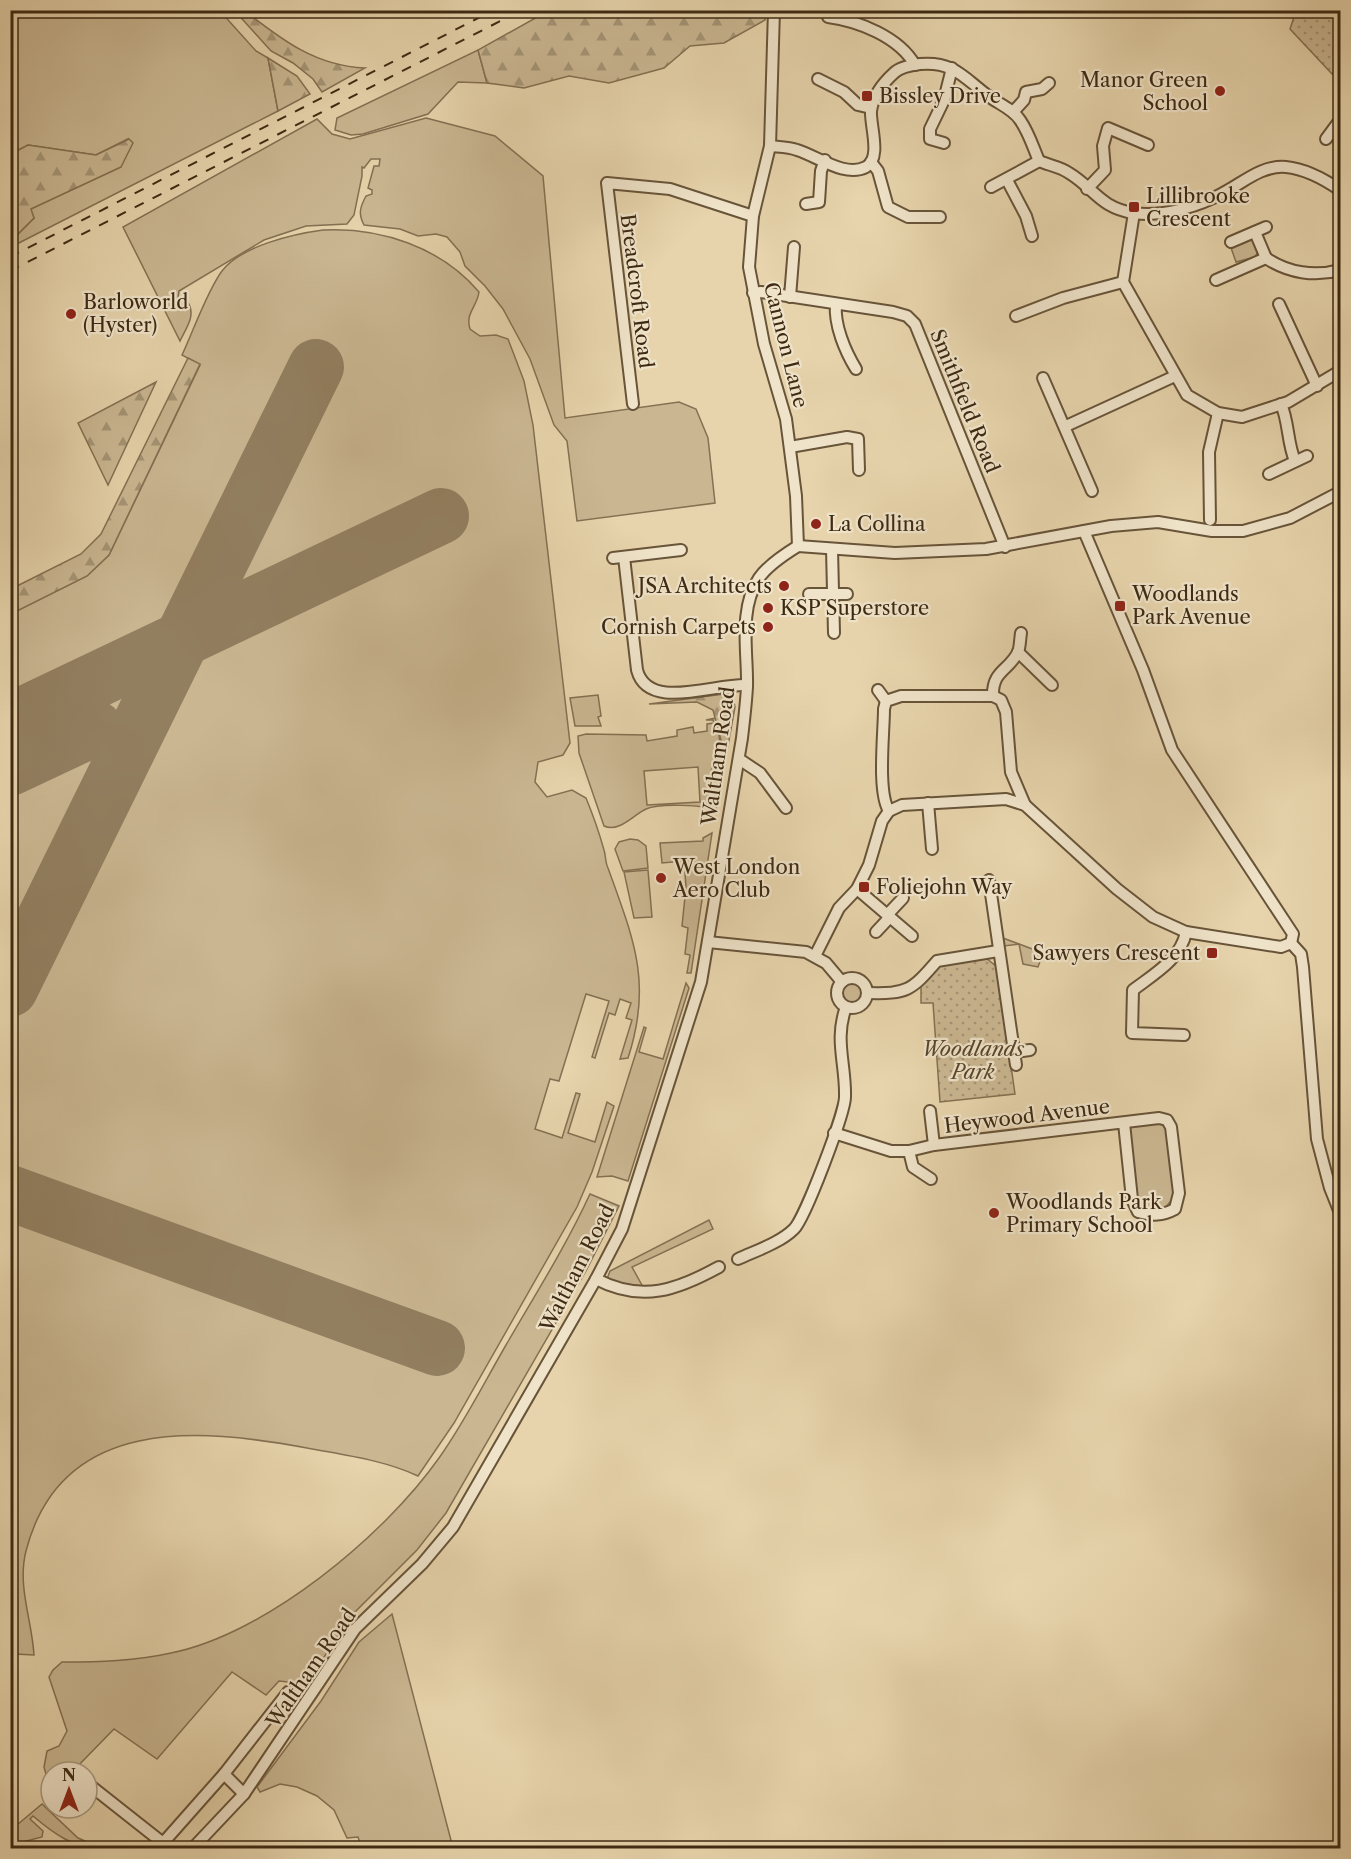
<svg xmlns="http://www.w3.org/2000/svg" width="1351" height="1859" viewBox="0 0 1351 1859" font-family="'Libre Caslon Text',serif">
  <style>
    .green { fill: #cab792; stroke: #847052; stroke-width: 1.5; fill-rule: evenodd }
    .forest { fill: url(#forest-firs); stroke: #847052; stroke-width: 1.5 }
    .park { fill: url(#park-dots); stroke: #847052; stroke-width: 1.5 }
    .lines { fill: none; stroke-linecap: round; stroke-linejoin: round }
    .runway { stroke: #927f60; stroke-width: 56 }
    .minor-casing { stroke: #685439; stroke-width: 14 }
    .minor { stroke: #efe3c9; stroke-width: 10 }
    .rail { stroke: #3e2a13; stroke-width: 2; stroke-dasharray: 10 10; stroke-linecap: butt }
    .poi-dot { fill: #8f2418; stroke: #efe3c9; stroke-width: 2 }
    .labels { text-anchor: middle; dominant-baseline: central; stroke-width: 4.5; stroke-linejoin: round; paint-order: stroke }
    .poi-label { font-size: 20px; fill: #3e2a13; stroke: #efe3c9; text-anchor: start }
    .street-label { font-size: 20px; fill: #3e2a13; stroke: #efe3c9 }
    .park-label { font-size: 20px; font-style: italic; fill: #5a462c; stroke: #efe3c9 }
  </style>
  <defs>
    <pattern id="forest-firs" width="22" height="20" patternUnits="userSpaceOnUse" patternTransform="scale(1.5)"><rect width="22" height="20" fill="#cab792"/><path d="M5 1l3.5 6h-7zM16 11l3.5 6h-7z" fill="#a59576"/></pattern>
    <pattern id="park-dots" width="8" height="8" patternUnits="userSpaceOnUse" patternTransform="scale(1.5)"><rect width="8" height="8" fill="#cab792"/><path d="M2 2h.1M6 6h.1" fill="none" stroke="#a59576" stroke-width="1.8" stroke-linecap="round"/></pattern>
  </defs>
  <rect width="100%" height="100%" fill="#e7d4ac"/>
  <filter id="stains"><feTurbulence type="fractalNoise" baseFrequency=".00333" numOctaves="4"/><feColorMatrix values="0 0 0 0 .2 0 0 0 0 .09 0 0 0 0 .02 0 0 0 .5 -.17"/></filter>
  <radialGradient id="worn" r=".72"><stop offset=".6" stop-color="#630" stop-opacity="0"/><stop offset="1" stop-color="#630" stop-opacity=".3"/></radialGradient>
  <g class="green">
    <polygon points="11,11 220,11 256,51 268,58 278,111 11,247 11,241 34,218 30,209 121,167 128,139 96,155 28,145 11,154"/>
    <polygon points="478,50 487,83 458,82 428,114 363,134 351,135 335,130 337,118"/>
    <path d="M426,118L495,136L543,176L565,418L679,402L696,409L708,438L715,503L577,521L567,441L554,425L530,359L503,309L485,286L465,266L460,252L447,237L436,234L418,236L400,229L364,225C358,214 360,207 366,196L372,194V190L368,188L374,166H379L380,159H371L364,168L362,167V176L354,215L347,224L306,226L264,240L179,291L178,299L187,301C197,315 186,328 180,341L123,227L317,119L332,134L350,139Z"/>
    <path d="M323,230C380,227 441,247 479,292C477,307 465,313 470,329L480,336L496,335L508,339L524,381L533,425L570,743L563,755L538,762L535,782L547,797L572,790L586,798C593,815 599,832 604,850C606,856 605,862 608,868C633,938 653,982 628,1058L620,1059L632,1020L626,1018L631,1003L620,999L615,1015L609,1013L595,1058L592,1057L609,1001L586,994L559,1081L550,1079L535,1129L562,1138L576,1093L580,1094L568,1133L595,1142L607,1102L614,1106L592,1172L577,1207L454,1423L418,1476C384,1460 344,1455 307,1448C199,1428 61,1415 26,1551C17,1586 32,1620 34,1655L15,1654L10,1642V614L87,576L109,555L200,365L182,355C193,332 207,291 222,271C241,246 293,234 323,230Z"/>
    <polygon points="1247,238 1253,240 1259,250 1255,257 1236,262 1230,245"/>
    <polygon points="598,695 601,716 598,717 601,726 575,726 570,698"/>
    <path d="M716,718C720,743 724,748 711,771L715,794L719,795L716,810C704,805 659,803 646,809C633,815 619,833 604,826L579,753L578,736L586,734L646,735L647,741L677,736V730L693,727L694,733L707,731V724L714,723L713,720H706ZM698,767L700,802L647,805L644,771Z"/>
    <polygon points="712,833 691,973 687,973 690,955 685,954 688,928 682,926 686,887 684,861 662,863 660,843 703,841 703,838"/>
    <polygon points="630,839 638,840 646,846 648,868 623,871 615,849 619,842"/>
    <polygon points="648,870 652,917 634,918 624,872"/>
    <polygon points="1003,938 1043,953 1038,967 1023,964 1019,944 1004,946"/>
    <circle cx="852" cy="993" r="12"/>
    <polygon points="686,983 689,988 628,1181 612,1176 597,1177 644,1027 646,1028 639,1052 663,1059"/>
    <path d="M1161,1122L1166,1127L1174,1195C1167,1212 1149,1217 1137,1201L1130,1126Z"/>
    <path d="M590,1194L619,1206L587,1269L446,1513L417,1550L349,1618L307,1684L279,1681L266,1695L232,1672L157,1759L114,1729L72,1772H51V1792L44,1767L47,1751L59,1746L67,1731L49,1677L53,1670L62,1662C99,1662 135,1661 171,1653C266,1634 384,1536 439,1458C464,1423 484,1383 506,1345C535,1295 566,1246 590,1194Z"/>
    <polygon points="709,1220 713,1229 632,1267 643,1287 631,1288 607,1279 610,1271"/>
    <polygon points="392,1614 453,1848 353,1848 361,1846 358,1837 347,1838 334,1810 317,1796 297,1787 280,1784 260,1792 257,1787 321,1701 359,1642"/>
    <path d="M42,1804L78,1838L101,1848C74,1849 53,1833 33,1816L30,1819L43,1831L42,1837L11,1845V1830Z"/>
  </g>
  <g class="forest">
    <path d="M235,11H245C282,40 316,66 365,68L322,92L313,79L293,63L271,51Z"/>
    <polygon points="548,11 548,10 767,11 765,20 724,43 690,46 664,68 609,83 569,76 524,88 487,83 478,50"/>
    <polygon points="268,58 297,76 310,94 278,111"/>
    <polygon points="129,139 133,143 121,167 31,209 34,218 11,241 11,154 28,145 96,155"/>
    <polygon points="188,358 200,364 109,555 87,576 11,614 11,589 81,554 101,534"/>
    <polygon points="156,382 108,485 78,423"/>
    <polygon points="724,694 733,698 735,707 719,795 711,792 708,785 722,744 713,710 697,702 649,704"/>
  </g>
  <g class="park">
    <polygon points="1296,11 1340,11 1340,66 1332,74 1290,29"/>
    <polygon points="986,958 997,967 1015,1094 940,1102 933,1003 921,1003 921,986 938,966"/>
  </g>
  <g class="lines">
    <g class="runway">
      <polyline points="10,721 441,516"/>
      <polyline points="10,768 95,728"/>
      <polyline points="10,989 316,367"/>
      <polyline points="10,1193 437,1348"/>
    </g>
    <g class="minor-casing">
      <g id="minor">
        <polyline points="774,10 770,146 753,216 749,267 764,344 786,419 796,496 798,546"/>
        <path d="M828,17C859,21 899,37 915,65"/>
        <polyline points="818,79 844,92 858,105 871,108"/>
        <polyline points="1013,112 1024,100 1026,92 1042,89 1049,83"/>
        <polyline points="1326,139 1340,120"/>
        <polyline points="944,143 930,139 930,129 944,100 952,68"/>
        <path d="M770,146C779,147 789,147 797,150C817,156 845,178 866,167C882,158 870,126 871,111C873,96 884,82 894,73C900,67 912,65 920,64C953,61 963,77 987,95C998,104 1012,108 1020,120C1029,133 1033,147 1039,161"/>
        <path d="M1039,161C1048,165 1061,167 1069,173C1094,188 1100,208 1134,213C1163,217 1198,207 1223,193C1243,183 1261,165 1286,167C1306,169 1324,179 1340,190"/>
        <polyline points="871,162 878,171 888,207 908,217 940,217"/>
        <polyline points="1007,180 1026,216 1032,236"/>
        <polyline points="991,187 1039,161"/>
        <polyline points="1087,189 1105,170 1103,146 1108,128 1148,145"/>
        <polyline points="806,204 819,202 821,171 825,160"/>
        <polyline points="1134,213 1123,282 1187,395 1218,413 1242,417 1288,402 1340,371"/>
        <polyline points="1255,232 1266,258"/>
        <polyline points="1231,242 1266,227"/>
        <path d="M1216,280L1266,258C1288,273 1315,277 1340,270"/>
        <polyline points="753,293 761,292 893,312 907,316 915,324 1005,547"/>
        <polyline points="790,297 794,247"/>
        <path d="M836,304C834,325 845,351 856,369"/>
        <polyline points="1279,304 1317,386"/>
        <polyline points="1016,316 1063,298 1123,282"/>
        <polyline points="1043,378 1092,491"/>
        <polyline points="633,404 607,183 670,189 753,216"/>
        <path d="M1281,404C1289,422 1287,442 1295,461"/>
        <polyline points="1066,426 1175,376"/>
        <polyline points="790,447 847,437 858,439 859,470"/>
        <polyline points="1269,474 1307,456"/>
        <polyline points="1210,520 1209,452 1218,413"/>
        <polyline points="798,546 895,553 986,549 1111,526 1158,522 1212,531 1243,531 1290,518 1340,492"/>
        <polyline points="832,549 834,633"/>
        <path d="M624,557L637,670C648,712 715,683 747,685"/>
        <polyline points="613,558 681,550"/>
        <polyline points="809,594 847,594"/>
        <polyline points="1018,652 1052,685"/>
        <polyline points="878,690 886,701"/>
        <path d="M993,696C992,670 1010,670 1018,652C1020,648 1020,639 1021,633"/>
        <polyline points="739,759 760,773 786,808"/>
        <polyline points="928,803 932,849"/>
        <path d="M889,811C877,792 884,733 884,709L886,701L901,696H993L1001,700L1006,712L1011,772L1025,805"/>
        <polyline points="989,880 1016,1065"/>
        <polyline points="857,889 912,936"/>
        <polyline points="887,915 903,898"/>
        <polyline points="876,932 890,917"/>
        <polyline points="708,942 806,952 826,963 842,982"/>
        <polyline points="1291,943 1301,954 1303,967 1317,1139 1330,1188 1340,1213"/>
        <polyline points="815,956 839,908 857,889 869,865 882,821 889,811 902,805 1006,799 1025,805 1117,889 1153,917 1186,932 1281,947 1291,943 1293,934 1172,750 1143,670 1084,531"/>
        <circle cx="852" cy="993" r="15"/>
        <path d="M868,993C907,994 911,991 937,961L998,951"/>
        <path d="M1184,1035L1132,1033L1133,990C1154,974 1181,959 1186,932"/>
        <polyline points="1015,1052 1030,1050"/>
        <polyline points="930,1111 934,1145"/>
        <path d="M834,1133L891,1151H909L934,1145L1159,1118L1167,1120L1171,1127L1179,1193L1175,1209C1162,1216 1153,1216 1138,1212L1132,1199L1124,1123"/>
        <polyline points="909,1151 913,1167 931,1179"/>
        <path d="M738,1259C755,1251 780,1243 794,1229C805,1218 845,1113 845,1097C846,1064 834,1040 846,1007"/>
        <path d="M596,1279C642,1303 677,1290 719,1267"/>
        <polyline points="224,1774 244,1794"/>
        <polyline points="87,1783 163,1843 224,1774 288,1692"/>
        <path d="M193,1848L244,1794L355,1629L422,1564L453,1527L596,1279L622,1229L701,982L742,738C744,721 746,704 747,687C748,653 738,609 759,578C768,565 785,554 798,546"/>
      </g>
    </g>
    <use href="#minor" class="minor"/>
    <g class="rail">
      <polyline points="10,257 494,10"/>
      <polyline points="10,271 522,10"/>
    </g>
  </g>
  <g class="poi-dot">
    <circle cx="1220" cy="91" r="6"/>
    <rect x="861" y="90" width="12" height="12" rx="3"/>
    <rect x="1128" y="201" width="12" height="12" rx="3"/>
    <circle cx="71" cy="314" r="6"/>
    <circle cx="816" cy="524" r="6"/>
    <circle cx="784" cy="586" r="6"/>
    <rect x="1114" y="600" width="12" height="12" rx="3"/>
    <circle cx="768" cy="608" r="6"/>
    <circle cx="768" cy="627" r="6"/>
    <circle cx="661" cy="878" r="6"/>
    <rect x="858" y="881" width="12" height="12" rx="3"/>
    <rect x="1206" y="947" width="12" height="12" rx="3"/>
    <circle cx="994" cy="1213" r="6"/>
  </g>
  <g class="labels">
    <g class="poi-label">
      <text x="1208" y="80" text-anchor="end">Manor Green<tspan x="1208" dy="23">School</tspan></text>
      <text x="879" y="96">Bissley Drive</text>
      <text x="1146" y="196">Lillibrooke<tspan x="1146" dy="23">Crescent</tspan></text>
      <text x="83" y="302">Barloworld<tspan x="83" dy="23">(Hyster)</tspan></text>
      <text x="828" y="524">La Collina</text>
      <text x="772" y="586" text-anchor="end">JSA Architects</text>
      <text x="1132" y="594">Woodlands<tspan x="1132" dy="23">Park Avenue</tspan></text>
      <text x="780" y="608">KSP Superstore</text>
      <text x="756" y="627" text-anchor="end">Cornish Carpets</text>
      <text x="673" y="867">West London<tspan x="673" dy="23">Aero Club</tspan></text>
      <text x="876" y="887">Foliejohn Way</text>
      <text x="1200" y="953" text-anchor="end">Sawyers Crescent</text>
      <text x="1006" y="1202">Woodlands Park<tspan x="1006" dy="23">Primary School</tspan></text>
    </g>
    <g class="street-label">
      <text transform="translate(637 291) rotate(83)">Breadcroft Road</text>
      <text transform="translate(786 345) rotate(76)">Cannon Lane</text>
      <text transform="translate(965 401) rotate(68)">Smithfield Road</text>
      <text transform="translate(718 756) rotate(-82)">Waltham Road</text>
      <text transform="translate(1027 1116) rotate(-7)">Heywood Avenue</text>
      <text transform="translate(577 1268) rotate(-63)">Waltham Road</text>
      <text transform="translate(311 1668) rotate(-55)">Waltham Road</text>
    </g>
    <g class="park-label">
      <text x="973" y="1049">Woodlands<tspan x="973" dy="23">Park</tspan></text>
    </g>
  </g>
  <rect width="1351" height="1859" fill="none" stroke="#e7d4ac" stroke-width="36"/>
  <rect x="12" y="12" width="1327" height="1835" fill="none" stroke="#3e2a13" stroke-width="3"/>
  <rect x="18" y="18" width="1315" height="1823" fill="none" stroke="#3e2a13" stroke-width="1.5"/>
  <g transform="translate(69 1790)"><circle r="28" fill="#efe3c9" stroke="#a89980" stroke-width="1.5"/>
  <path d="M0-4.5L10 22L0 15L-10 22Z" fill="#8f2418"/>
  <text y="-9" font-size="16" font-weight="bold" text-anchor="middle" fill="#3e2a13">N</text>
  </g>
  <rect width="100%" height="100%" filter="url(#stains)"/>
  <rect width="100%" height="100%" fill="url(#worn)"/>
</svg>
